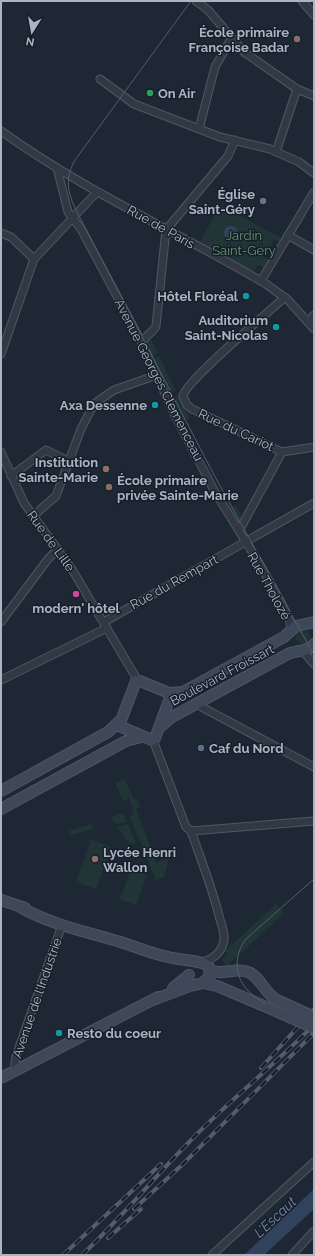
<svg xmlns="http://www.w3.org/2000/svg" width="315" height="1256" viewBox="0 0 315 1256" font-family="Raleway,sans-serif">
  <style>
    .green { fill: #213537 }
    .water { fill: #31435c }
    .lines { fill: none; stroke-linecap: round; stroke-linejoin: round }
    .minor-casing { stroke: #4f5764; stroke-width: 9 }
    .secondary-casing { stroke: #4f5764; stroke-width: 12 }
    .minor { stroke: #323945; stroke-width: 7 }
    .secondary { stroke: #3f4859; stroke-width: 10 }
    .tram { stroke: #535d6d; stroke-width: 1 }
    .rail-casing { stroke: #535d6d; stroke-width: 4 }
    .rail { stroke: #171f2a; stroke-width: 2.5; stroke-dasharray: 8; stroke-linecap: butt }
    .secondary-bridge-casing { stroke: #4f5764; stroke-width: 12; stroke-linecap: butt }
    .secondary-bridge { stroke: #3f4859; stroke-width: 10 }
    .education-dot { fill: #8d6e63; stroke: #171f2a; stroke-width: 1.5 }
    .leisure-dot { fill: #2e9e5b; stroke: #171f2a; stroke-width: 1.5 }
    .worship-dot { fill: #6b7280; stroke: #171f2a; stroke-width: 1.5 }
    .culture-dot { fill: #0f9aa8; stroke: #171f2a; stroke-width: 1.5 }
    .hotel-dot { fill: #d1479c; stroke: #171f2a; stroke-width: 1.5 }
    .service-dot { fill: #5c6f8a; stroke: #171f2a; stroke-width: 1.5 }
    .labels { text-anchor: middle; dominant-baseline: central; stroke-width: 3; stroke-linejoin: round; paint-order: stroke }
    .poi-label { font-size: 13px; font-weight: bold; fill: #abb4c3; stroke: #171f2a; text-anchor: end }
    .street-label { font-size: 13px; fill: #abb4c3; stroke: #171f2a }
    .park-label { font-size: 13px; fill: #63936f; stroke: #171f2a }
    .water-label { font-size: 14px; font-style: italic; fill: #738aac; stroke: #171f2a }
  </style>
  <rect width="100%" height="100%" fill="#1e2835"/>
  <g class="green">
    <polygon points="220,205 281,238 279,242 274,239 264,258 269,260 265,268 258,265 253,273 199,244"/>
    <polygon points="149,336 158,353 151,357 146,345"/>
    <polygon points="159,356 176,391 170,395 152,359"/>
    <polygon points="178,395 190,418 183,421 172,399"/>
    <polygon points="236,505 243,518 240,526 230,508"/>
    <circle cx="303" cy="637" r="7"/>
    <polygon points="124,779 134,799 137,799 140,807 136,809 156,862 169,858 164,877 156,880 130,817 134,812 129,797 124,802 115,783"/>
    <polygon points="121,813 123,814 127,822 116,824 110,817"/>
    <polygon points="91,824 94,829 71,835 69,831"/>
    <polygon points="128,824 136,844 128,842 117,827"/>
    <polygon points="91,840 111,847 96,889 76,882"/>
    <polygon points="131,869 147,875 136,905 120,899"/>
    <polygon points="276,904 284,913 227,966 222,960 228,954 225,951"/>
  </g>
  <g class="water">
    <circle cx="231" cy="233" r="7"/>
    <polygon points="314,1189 314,1209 264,1255 244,1255"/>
  </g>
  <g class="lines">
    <g class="minor-casing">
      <g id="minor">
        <polyline points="196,1 208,10 244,52 297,89 314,96"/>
        <polyline points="302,1 314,15"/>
        <polyline points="100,79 134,104 220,137 270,149 299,162 314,173"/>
        <polyline points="199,129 215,67 231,39"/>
        <path d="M1,131C84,191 178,232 266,284L288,300L314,329"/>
        <polyline points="276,152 297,89"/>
        <polyline points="57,168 68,212 81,229 142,343 175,416 215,492 259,563 283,606 290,622 291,631"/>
        <polyline points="166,230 228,156 235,140"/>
        <polyline points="1,233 11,237 34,259"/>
        <polyline points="288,235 314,250"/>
        <polyline points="261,281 314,192"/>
        <polyline points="308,322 314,315"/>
        <path d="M142,343C145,335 153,333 156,326L166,230"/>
        <polyline points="1,354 34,259 97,192"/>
        <polyline points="1,452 24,503 73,571 138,681"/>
        <path d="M282,452L192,409L187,405L183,396C186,380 268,313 285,297"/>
        <polyline points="11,476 46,450 70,462"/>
        <polyline points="33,516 56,496 81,429 94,404 114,390 157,375"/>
        <polyline points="239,531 282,452 314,447"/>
        <polyline points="1,622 48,559 58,549"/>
        <polyline points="104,622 314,503"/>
        <polyline points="302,650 314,664"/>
        <polyline points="1,680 107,628"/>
        <polyline points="196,704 314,767"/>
        <path d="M153,740L186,827L191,831C201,860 212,887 219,916C221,924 225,932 224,940C222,952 214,959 202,962"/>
        <polyline points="191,831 314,821"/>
        <polyline points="14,1071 16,1056 62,925"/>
        <polyline points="212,1255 314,1162"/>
        <polyline points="292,1255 314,1231"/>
      </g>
    </g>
    <g class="secondary-casing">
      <g id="secondary">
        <polygon points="136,681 140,681 169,693 171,695 155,738 152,740 119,726"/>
        <polyline points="170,693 183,692 284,637 296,626 314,622"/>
        <path d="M160,727L172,717L288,654C297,650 308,652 314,644"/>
        <polyline points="1,791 108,732 120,721"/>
        <polyline points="1,809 126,741 141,737"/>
        <polyline points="1,900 25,908"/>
        <path d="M20,907C48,923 79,930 110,939C130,944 148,953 168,957C178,960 204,960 209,967L210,976L203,983L190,986L153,1000"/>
        <path d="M210,970C222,976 235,967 248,972C260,976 264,993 277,1000"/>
        <polyline points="203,983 217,986 269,1008"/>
        <polyline points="173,988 189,975"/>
        <polyline points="1,1078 158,997"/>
      </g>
    </g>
    <use href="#minor" class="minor"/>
    <use href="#secondary" class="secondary"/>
    <g class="tram">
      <path d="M191,1L75,160C65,177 67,192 76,210L213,473L314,655"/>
      <path d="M314,879L247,938C240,946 237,955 237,966C239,1002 287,1012 314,1024"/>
    </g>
    <g class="rail-casing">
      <g id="rail">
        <polyline points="261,1068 314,1009"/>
        <polyline points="134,1209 182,1165 314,1033"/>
        <polyline points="108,1238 141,1209"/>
        <polyline points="63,1255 161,1164"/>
        <path d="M82,1255C122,1217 157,1174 196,1135C234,1097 276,1063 314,1025"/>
      </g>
    </g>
    <use href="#rail" class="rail"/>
    <g class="secondary-bridge-casing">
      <g id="secondary-bridge">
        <polyline points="277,1000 314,1017"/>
        <polyline points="269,1008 314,1028"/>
      </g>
    </g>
    <use href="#secondary-bridge" class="secondary-bridge"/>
  </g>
  <g class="education-dot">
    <circle cx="297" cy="39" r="4"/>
    <circle cx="106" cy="469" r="4"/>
    <circle cx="109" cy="487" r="4"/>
    <circle cx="95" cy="859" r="4"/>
  </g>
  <circle class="leisure-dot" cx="150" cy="93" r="4"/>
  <circle class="worship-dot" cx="263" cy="201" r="4"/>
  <g class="culture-dot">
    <circle cx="246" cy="296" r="4"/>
    <circle cx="276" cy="327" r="4"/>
    <circle cx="155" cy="405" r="4"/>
    <circle cx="59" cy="1033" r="4"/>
  </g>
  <circle class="hotel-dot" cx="76" cy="594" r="4"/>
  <circle class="service-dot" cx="201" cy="748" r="4"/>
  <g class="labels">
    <g class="poi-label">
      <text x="289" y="32">École primaire<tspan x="289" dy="15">Françoise Badar</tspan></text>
      <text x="158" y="93" text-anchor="start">On Air</text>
      <text x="255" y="194">Église<tspan x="255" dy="15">Saint-Géry</tspan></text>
      <text x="238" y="296">Hôtel Floréal</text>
      <text x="268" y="320">Auditorium<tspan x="268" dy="15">Saint-Nicolas</tspan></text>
      <text x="147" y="405">Axa Dessenne</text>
      <text x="98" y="462">Institution<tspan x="98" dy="15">Sainte-Marie</tspan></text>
      <text x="117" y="480" text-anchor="start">École primaire<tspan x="117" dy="15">privée Sainte-Marie</tspan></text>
      <text x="76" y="608" text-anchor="middle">modern' hôtel</text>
      <text x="209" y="748" text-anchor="start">Caf du Nord</text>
      <text x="103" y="852" text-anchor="start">Lycée Henri<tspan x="103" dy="15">Wallon</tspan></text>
      <text x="67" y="1033" text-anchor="start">Resto du coeur</text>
    </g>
    <g class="street-label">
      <text transform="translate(161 227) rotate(29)">Rue de Paris</text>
      <text transform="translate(159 380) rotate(63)">Avenue Georges Clemenceau</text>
      <text transform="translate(236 430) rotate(25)">Rue du Cariot</text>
      <text transform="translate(51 541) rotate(54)">Rue de Lille</text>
      <text transform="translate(174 582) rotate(-29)">Rue du Rempart</text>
      <text transform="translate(269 586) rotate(61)">Rue Tholozé</text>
      <text transform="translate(222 675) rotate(-28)">Boulevard Froissart</text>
      <text transform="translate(37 998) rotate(-71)">Avenue de l'Industrie</text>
    </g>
    <g class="park-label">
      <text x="244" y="235">Jardin<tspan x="244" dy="15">Saint-Géry</tspan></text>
    </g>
    <g class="water-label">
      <text transform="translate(275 1217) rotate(-43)">L'Escaut</text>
    </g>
  </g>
  <rect width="315" height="1256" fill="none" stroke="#abb4c3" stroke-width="4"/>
  <g transform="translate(32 32) rotate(191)" stroke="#171f2a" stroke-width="3" paint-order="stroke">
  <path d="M0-3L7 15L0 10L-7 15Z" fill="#abb4c3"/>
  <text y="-6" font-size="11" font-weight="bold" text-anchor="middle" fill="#abb4c3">N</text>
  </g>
</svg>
